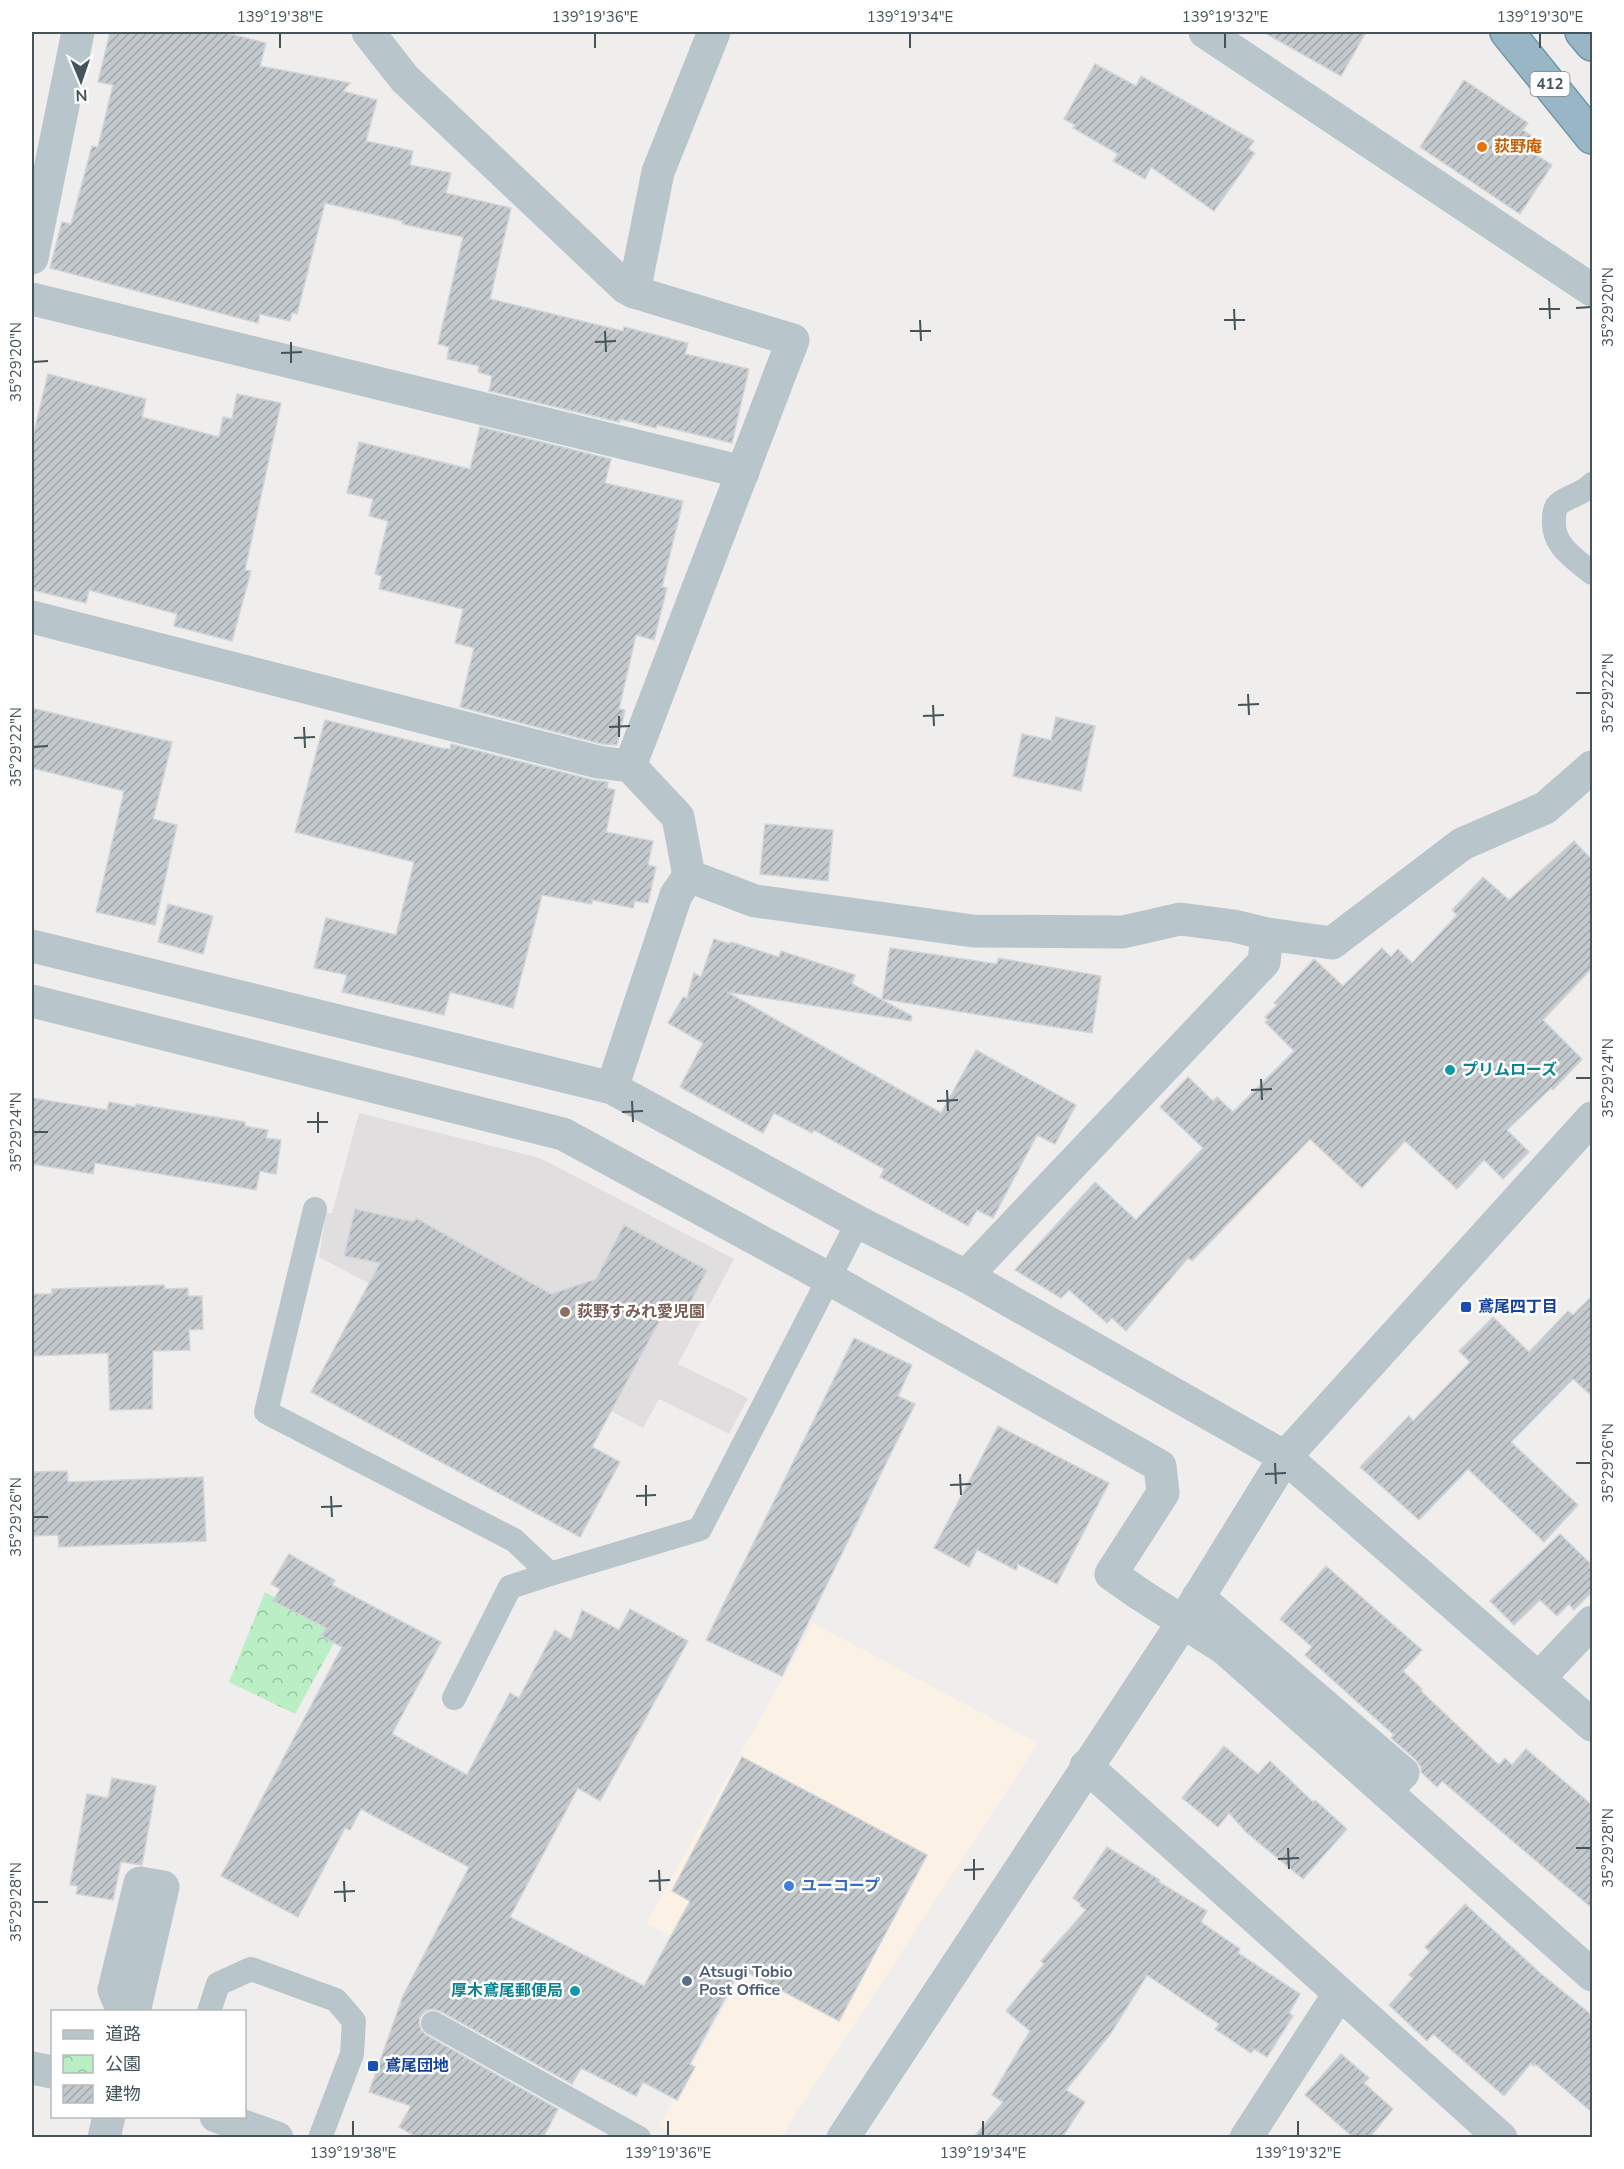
<svg xmlns="http://www.w3.org/2000/svg" width="1624" height="2169" viewBox="0 0 1624 2169" font-family="'Nunito Sans','Noto Sans JP',sans-serif">
  <style>
    .commercial { fill: #fcf1e5 }
    .education { fill: #e1dee0 }
    .park { fill: url(#park-crowns) }
    .building { fill: url(#building-hatch); stroke: #d1d5d9; stroke-width: 1.5 }
    .lines { fill: none; stroke-linecap: round; stroke-linejoin: round }
    .trunk-casing { stroke: #6f95a9; stroke-width: 36 }
    .service { stroke: #b8c5cb; stroke-width: 24 }
    .pedestrian { stroke: #b8c5cb; stroke-width: 33 }
    .minor { stroke: #b8c5cb; stroke-width: 33 }
    .tertiary { stroke: #b8c5cb; stroke-width: 33 }
    .trunk { stroke: #98b6c5; stroke-width: 33 }
    .pedestrian-bridge { stroke: #b8c5cb; stroke-width: 33 }
    .ticks { fill: none; stroke: #45545b; stroke-width: 2 }
    .food-dot { fill: #e8710a; stroke: #fff; stroke-width: 2 }
    .culture-dot { fill: #0f9aa8; stroke: #fff; stroke-width: 2 }
    .transit-dot { fill: #1a4fb4; stroke: #fff; stroke-width: 2 }
    .education-dot { fill: #8d6e63; stroke: #fff; stroke-width: 2 }
    .shop-dot { fill: #3f7fe0; stroke: #fff; stroke-width: 2 }
    .service-dot { fill: #5c6f8a; stroke: #fff; stroke-width: 2 }
    .labels { text-anchor: middle; dominant-baseline: central; stroke-width: 5; stroke-linejoin: round; paint-order: stroke }
    .shield { fill: #fff; stroke: #7d878c; stroke-width: 1.5 }
    .shield-label { font-size: 15px; font-weight: bold; fill: #45545b }
    .food-label { font-size: 16px; font-weight: bold; fill: #c56008; stroke: #fff; text-anchor: start }
    .culture-label { font-size: 16px; font-weight: bold; fill: #0d838f; stroke: #fff; text-anchor: start }
    .transit-label { font-size: 16px; font-weight: bold; fill: #164399; stroke: #fff; text-anchor: start }
    .education-label { font-size: 16px; font-weight: bold; fill: #785e54; stroke: #fff; text-anchor: start }
    .shop-label { font-size: 16px; font-weight: bold; fill: #366cbe; stroke: #fff; text-anchor: start }
    .service-label { font-size: 16px; font-weight: bold; fill: #4e5e75; stroke: #fff; text-anchor: start }
    .neatline { fill: none; stroke: #45545b; stroke-width: 2 }
    .ticks-label { font-size: 15px; text-anchor: middle; fill: #45545b }
  </style>
  <defs>
    <pattern id="park-crowns" width="20" height="18" patternUnits="userSpaceOnUse" patternTransform="scale(1.5)"><rect width="20" height="18" fill="#baefc5"/><path d="M2 6a3 3 0 1 1 6 0M12 15a3 3 0 1 1 6 0" fill="none" stroke="#99c4a3"/></pattern>
    <pattern id="building-hatch" width="6" height="6" patternUnits="userSpaceOnUse" patternTransform="scale(1.5)"><rect width="6" height="6" fill="#c4c9cd"/><path d="M-1 1l2-2M0 6l6-6M5 7l2-2" fill="none" stroke="#a1a6a9"/></pattern>
  </defs>
  <rect width="100%" height="100%" fill="#f0eded"/>
  <polygon class="commercial" points="813,1623 1038,1743 781,2137 679,2137 659,2126 744,1970 646,1924"/>
  <polygon class="education" points="359,1113 540,1158 734,1259 678,1364 748,1398 729,1434 659,1399 643,1428 319,1257 326,1213 332,1213"/>
  <polygon class="park" points="265,1592 340,1632 295,1714 229,1682"/>
  <g class="building">
    <polygon points="110,32 223,32 266,43 260,66 350,83 343,91 377,100 366,141 413,151 410,165 451,173 446,193 511,208 490,299 623,331 624,327 688,343 685,354 749,369 732,443 657,425 656,428 620,419 619,422 489,391 492,376 478,372 479,366 447,359 449,347 438,344 463,237 402,224 402,221 325,203 297,314 292,313 290,321 260,314 258,323 50,268 62,222 71,224 92,146 98,147 113,85 98,82"/>
    <polygon points="1263,32 1366,32 1341,76"/>
    <polygon points="1095,64 1136,86 1141,76 1254,141 1248,149 1255,153 1214,211 1151,167 1145,179 1113,161 1118,154 1073,128 1075,125 1064,119"/>
    <polygon points="1464,80 1528,123 1523,130 1537,140 1530,151 1552,165 1520,214 1420,147"/>
    <polygon points="48,374 146,399 142,417 219,437 223,417 232,419 237,394 281,403 245,570 251,571 232,641 174,626 177,614 89,590 86,603 32,590 32,440"/>
    <polygon points="480,427 611,459 605,483 683,501 662,587 667,588 654,640 636,635 619,709 625,710 617,745 602,744 460,707 474,648 455,643 463,609 379,589 382,576 375,574 388,521 369,516 373,499 347,493 359,442 470,469"/>
    <polygon points="32,708 172,742 153,819 177,825 155,925 96,912 124,791 32,768"/>
    <polygon points="1056,717 1095,726 1081,791 1013,776 1022,734 1051,740"/>
    <polygon points="325,720 441,748 450,749 451,744 593,780 608,782 607,788 615,790 606,832 653,841 648,865 656,867 648,903 635,901 633,908 592,900 592,904 542,895 513,1008 450,992 444,1015 342,992 347,975 314,968 326,918 396,935 414,862 295,832"/>
    <polygon points="765,824 833,830 828,881 760,874"/>
    <polygon points="1574,841 1593,861 1593,967 1543,1020 1582,1059 1553,1090 1551,1088 1507,1130 1529,1152 1503,1179 1484,1160 1457,1189 1405,1141 1362,1188 1310,1139 1192,1261 1188,1258 1126,1331 1112,1318 1107,1323 1069,1290 1061,1298 1015,1270 1095,1182 1136,1220 1203,1148 1160,1107 1188,1077 1213,1101 1217,1097 1233,1112 1294,1051 1265,1022 1268,1020 1265,1017 1277,1005 1274,1003 1314,959 1343,986 1382,948 1391,957 1398,949 1412,963 1457,915 1452,910 1483,877 1509,900"/>
    <polygon points="168,904 213,916 203,954 158,942"/>
    <polygon points="714,939 730,944 731,942 779,957 781,951 855,975 852,984 912,1016 911,1021 727,992 941,1113 976,1050 1076,1105 1055,1144 1037,1135 993,1218 977,1210 968,1226 880,1177 884,1169 814,1130 812,1133 774,1113 763,1133 680,1087 703,1043 668,1023 683,997 687,998 694,973 701,977"/>
    <polygon points="890,948 997,964 998,958 1101,976 1092,1033 882,999"/>
    <polygon points="32,1098 107,1110 109,1102 136,1107 136,1104 245,1122 245,1126 268,1130 266,1138 281,1140 276,1174 260,1171 256,1190 95,1163 93,1174 32,1164"/>
    <polygon points="355,1209 414,1222 416,1218 551,1294 596,1279 624,1225 707,1270 685,1313 668,1305 592,1447 620,1462 580,1537 311,1392 380,1263 344,1256"/>
    <polygon points="164,1285 165,1289 188,1288 188,1296 202,1296 203,1329 189,1330 190,1350 153,1351 152,1409 110,1410 108,1353 32,1356 32,1294 52,1294 52,1289"/>
    <polygon points="1593,1295 1593,1397 1573,1379 1511,1442 1578,1505 1544,1542 1468,1469 1419,1520 1360,1467 1409,1416 1413,1421 1470,1362 1459,1351 1493,1317 1529,1352 1568,1311 1573,1315"/>
    <polygon points="854,1338 912,1365 898,1396 915,1404 782,1676 706,1640"/>
    <polygon points="998,1426 1109,1483 1057,1584 1018,1564 1016,1570 977,1550 969,1567 934,1548"/>
    <polygon points="67,1471 68,1482 203,1477 206,1541 59,1547 58,1535 32,1536 32,1472"/>
    <polygon points="1560,1534 1593,1566 1593,1591 1574,1610 1569,1604 1557,1616 1540,1600 1514,1625 1490,1601"/>
    <polygon points="289,1554 335,1580 332,1585 441,1642 392,1734 467,1775 510,1693 519,1698 555,1630 571,1640 582,1610 619,1630 630,1609 688,1641 600,1801 578,1788 510,1917 644,1986 690,1901 672,1891 742,1757 927,1855 839,2021 741,1969 690,2064 695,2067 677,2100 643,2082 636,2096 581,2068 572,2084 440,2011 432,2009 425,2011 420,2017 419,2023 421,2030 426,2035 558,2109 543,2138 418,2138 399,2127 411,2106 369,2092 403,1996 469,1867 361,1809 350,1830 345,1828 298,1917 221,1876 342,1647 321,1636 326,1628 273,1601 280,1589 271,1584"/>
    <polygon points="1326,1566 1422,1650 1403,1671 1422,1689 1421,1691 1499,1765 1505,1758 1512,1765 1526,1749 1593,1806 1593,1909 1442,1781 1437,1787 1421,1772 1421,1767 1415,1759 1391,1738 1394,1735 1305,1655 1312,1647 1280,1619"/>
    <polygon points="1224,1746 1258,1774 1270,1761 1313,1802 1315,1800 1347,1829 1303,1879 1246,1832 1229,1813 1218,1827 1182,1798"/>
    <polygon points="112,1778 156,1786 142,1865 121,1862 113,1900 76,1894 78,1886 70,1885 87,1794 108,1798"/>
    <polygon points="1107,1847 1160,1880 1159,1882 1207,1911 1201,1922 1240,1949 1238,1953 1300,1994 1289,2013 1293,2016 1267,2057 1254,2049 1251,2053 1215,2029 1219,2024 1147,1975 1111,2033 1066,2090 1085,2102 1062,2138 973,2138 1003,2102 992,2095 1030,2031 1006,2011 1044,1964 1041,1961 1086,1910 1080,1906 1081,1904 1073,1898"/>
    <polygon points="1465,1904 1539,1972 1593,2016 1593,2113 1535,2064 1534,2066 1531,2063 1504,2096 1433,2034 1427,2041 1389,2005 1413,1978 1409,1975 1430,1952 1425,1947"/>
    <polygon points="1341,2054 1369,2078 1364,2083 1393,2109 1369,2138 1354,2138 1305,2095"/>
  </g>
  <g class="lines">
    <g class="trunk-casing">
      <g id="trunk">
        <polyline points="1507,32 1592,137"/>
        <polyline points="1582,32 1592,44"/>
      </g>
    </g>
    <g class="service">
      <path d="M1592,484C1583,494 1571,495 1560,503C1555,506 1554,513 1554,519C1552,546 1574,558 1592,573"/>
      <polyline points="315,1209 266,1412 514,1540 550,1574 700,1529 858,1222"/>
      <polyline points="454,1698 510,1587 550,1574"/>
      <polyline points="209,2012 218,1984 251,1969 336,2000 354,2021 352,2054 320,2138"/>
      <polyline points="433,2023 639,2138"/>
    </g>
    <g class="pedestrian">
      <polyline points="32,1001 563,1134 815,1271"/>
      <polyline points="851,1291 1160,1466 1163,1493 1111,1574 1138,1593"/>
      <polyline points="1198,1597 1403,1773 1385,1791"/>
      <polyline points="1225,1649 1592,1975"/>
      <polyline points="127,2012 121,2007 114,1990 140,1883 163,1887 134,2012"/>
      <polyline points="104,2138 109,2116"/>
    </g>
    <g class="minor">
      <polyline points="368,32 405,79 625,287 634,292 793,340 630,766 678,817 689,876 755,901 973,931 1123,932 1180,919 1234,926 1267,934 1332,943 1462,844 1545,808 1592,767"/>
      <polyline points="1205,32 1592,290"/>
      <polyline points="32,258 78,32"/>
      <polyline points="634,292 658,172 714,32"/>
      <polyline points="32,299 743,472"/>
      <polyline points="32,617 598,762 630,766"/>
      <polyline points="612,1088 676,895 689,876"/>
      <polyline points="966,1276 1264,962 1267,934"/>
      <polyline points="1285,1457 1592,1725"/>
      <polyline points="1539,1678 1592,1622"/>
      <polyline points="1086,1766 1501,2138"/>
      <polyline points="1246,2138 1339,1994"/>
    </g>
    <g class="tertiary">
      <polyline points="32,946 612,1088 858,1222 966,1276 1285,1457"/>
      <polyline points="32,2068 52,2072"/>
      <polyline points="216,2116 277,2138"/>
      <polyline points="843,2138 1185,1619 1285,1457 1592,1118"/>
    </g>
    <use href="#trunk" class="trunk"/>
    <g class="pedestrian-bridge">
      <polyline points="815,1271 851,1291"/>
      <polyline points="1138,1593 1225,1649"/>
    </g>
  </g>
  <path class="ticks" d="M280,33V48M595,33V48M910,33V48M1225,33V48M1540,33V48M1549,298L1550,319M1576,308L1591,307M1234,309L1235,330M1539,309H1560M920,320L921,341M1224,320H1245M605,331L606,352M910,331H931M291,342V363M595,342L616,341M281,353L302,352M33,362L48,361M1576,693H1591M1248,694L1249,715M933,705L934,726M1238,705L1259,704M619,716V737M923,716L944,715M304,727L305,748M609,727L630,726M294,738L315,737M33,747L48,746M1576,1078H1591M1261,1079L1262,1100M947,1090L948,1111M1251,1090L1272,1089M632,1101L633,1122M937,1101L958,1100M318,1112V1133M622,1112L643,1111M307,1122H328M33,1132H48M1275,1463L1276,1484M1576,1463H1591M960,1474L961,1495M1265,1474L1286,1473M646,1485V1506M950,1485L971,1484M331,1496L332,1517M636,1496L656,1495M321,1507L342,1506M33,1517H48M1288,1848L1289,1869M1576,1848H1591M974,1859V1880M1278,1859L1299,1858M659,1870L660,1891M964,1870L984,1869M344,1881L345,1902M649,1881L670,1880M334,1892L355,1891M33,1902H48M353,2121V2136M668,2121V2136M983,2121V2136M1298,2121V2136"/>
  <circle class="food-dot" cx="1482" cy="147" r="6"/>
  <g class="culture-dot">
    <circle cx="1450" cy="1070" r="6"/>
    <circle cx="575" cy="1991" r="6"/>
  </g>
  <g class="transit-dot">
    <rect x="1460" y="1301" width="12" height="12" rx="3"/>
    <rect x="367" y="2060" width="12" height="12" rx="3"/>
  </g>
  <circle class="education-dot" cx="565" cy="1312" r="6"/>
  <circle class="shop-dot" cx="789" cy="1886" r="6"/>
  <circle class="service-dot" cx="687" cy="1981" r="6"/>
  <g class="labels">
    <rect class="shield" x="1530.5" y="72" width="39" height="24" rx="4.5"/>
    <g class="shield-label">
      <text x="1550" y="84">412</text>
    </g>
    <g class="food-label">
      <text x="1494" y="147">荻野庵</text>
    </g>
    <g class="culture-label">
      <text x="1462" y="1070">プリムローズ</text>
      <text x="563" y="1991" text-anchor="end">厚木鳶尾郵便局</text>
    </g>
    <g class="transit-label">
      <text x="1478" y="1307">鳶尾四丁目</text>
      <text x="385" y="2066">鳶尾団地</text>
    </g>
    <g class="education-label">
      <text x="577" y="1312">荻野すみれ愛児園</text>
    </g>
    <g class="shop-label">
      <text x="801" y="1886">ユーコープ</text>
    </g>
    <g class="service-label">
      <text x="699" y="1972">Atsugi Tobio<tspan x="699" dy="18">Post Office</tspan></text>
    </g>
  </g>
  <rect width="1624" height="2169" fill="none" stroke="#ffffff" stroke-width="66"/>
  <rect x="51" y="2010" width="195" height="108" fill="#ffffff" stroke="#b5bbbd" stroke-width="1.5"/>
  <rect x="63" y="2030" width="30" height="9" fill="#b8c5cb" stroke="#b5bbbd" stroke-width="1.5"/>
  <text x="105" y="2040" font-size="18" fill="#45545b">道路</text>
  <rect x="63" y="2055" width="30" height="18" fill="url(#park-crowns)" stroke="#b5bbbd" stroke-width="1.5"/>
  <text x="105" y="2070" font-size="18" fill="#45545b">公園</text>
  <rect x="63" y="2085" width="30" height="18" fill="url(#building-hatch)" stroke="#b5bbbd" stroke-width="1.5"/>
  <text x="105" y="2100" font-size="18" fill="#45545b">建物</text>
  <g transform="translate(81 81) rotate(178)" stroke="#ffffff" stroke-width="4.5" paint-order="stroke">
  <path d="M0-4.5L10 22L0 15L-10 22Z" fill="#45545b"/>
  <text y="-9" font-size="16" font-weight="bold" text-anchor="middle" fill="#45545b">N</text>
  </g>
  <rect x="33" y="33" width="1558" height="2103" class="neatline"/>
  <g class="ticks-label">
    <text x="280" y="22">139°19'38"E</text>
    <text x="595" y="22">139°19'36"E</text>
    <text x="910" y="22">139°19'34"E</text>
    <text x="1225" y="22">139°19'32"E</text>
    <text x="1540" y="22">139°19'30"E</text>
    <text transform="translate(1608 307) rotate(-90)" y="5">35°29'20"N</text>
    <text transform="translate(16 362) rotate(-90)" y="5">35°29'20"N</text>
    <text transform="translate(1608 693) rotate(-90)" y="5">35°29'22"N</text>
    <text transform="translate(16 747) rotate(-90)" y="5">35°29'22"N</text>
    <text transform="translate(1608 1078) rotate(-90)" y="5">35°29'24"N</text>
    <text transform="translate(16 1132) rotate(-90)" y="5">35°29'24"N</text>
    <text transform="translate(1608 1463) rotate(-90)" y="5">35°29'26"N</text>
    <text transform="translate(16 1517) rotate(-90)" y="5">35°29'26"N</text>
    <text transform="translate(1608 1848) rotate(-90)" y="5">35°29'28"N</text>
    <text transform="translate(16 1902) rotate(-90)" y="5">35°29'28"N</text>
    <text x="353" y="2158">139°19'38"E</text>
    <text x="668" y="2158">139°19'36"E</text>
    <text x="983" y="2158">139°19'34"E</text>
    <text x="1298" y="2158">139°19'32"E</text>
  </g>
</svg>
